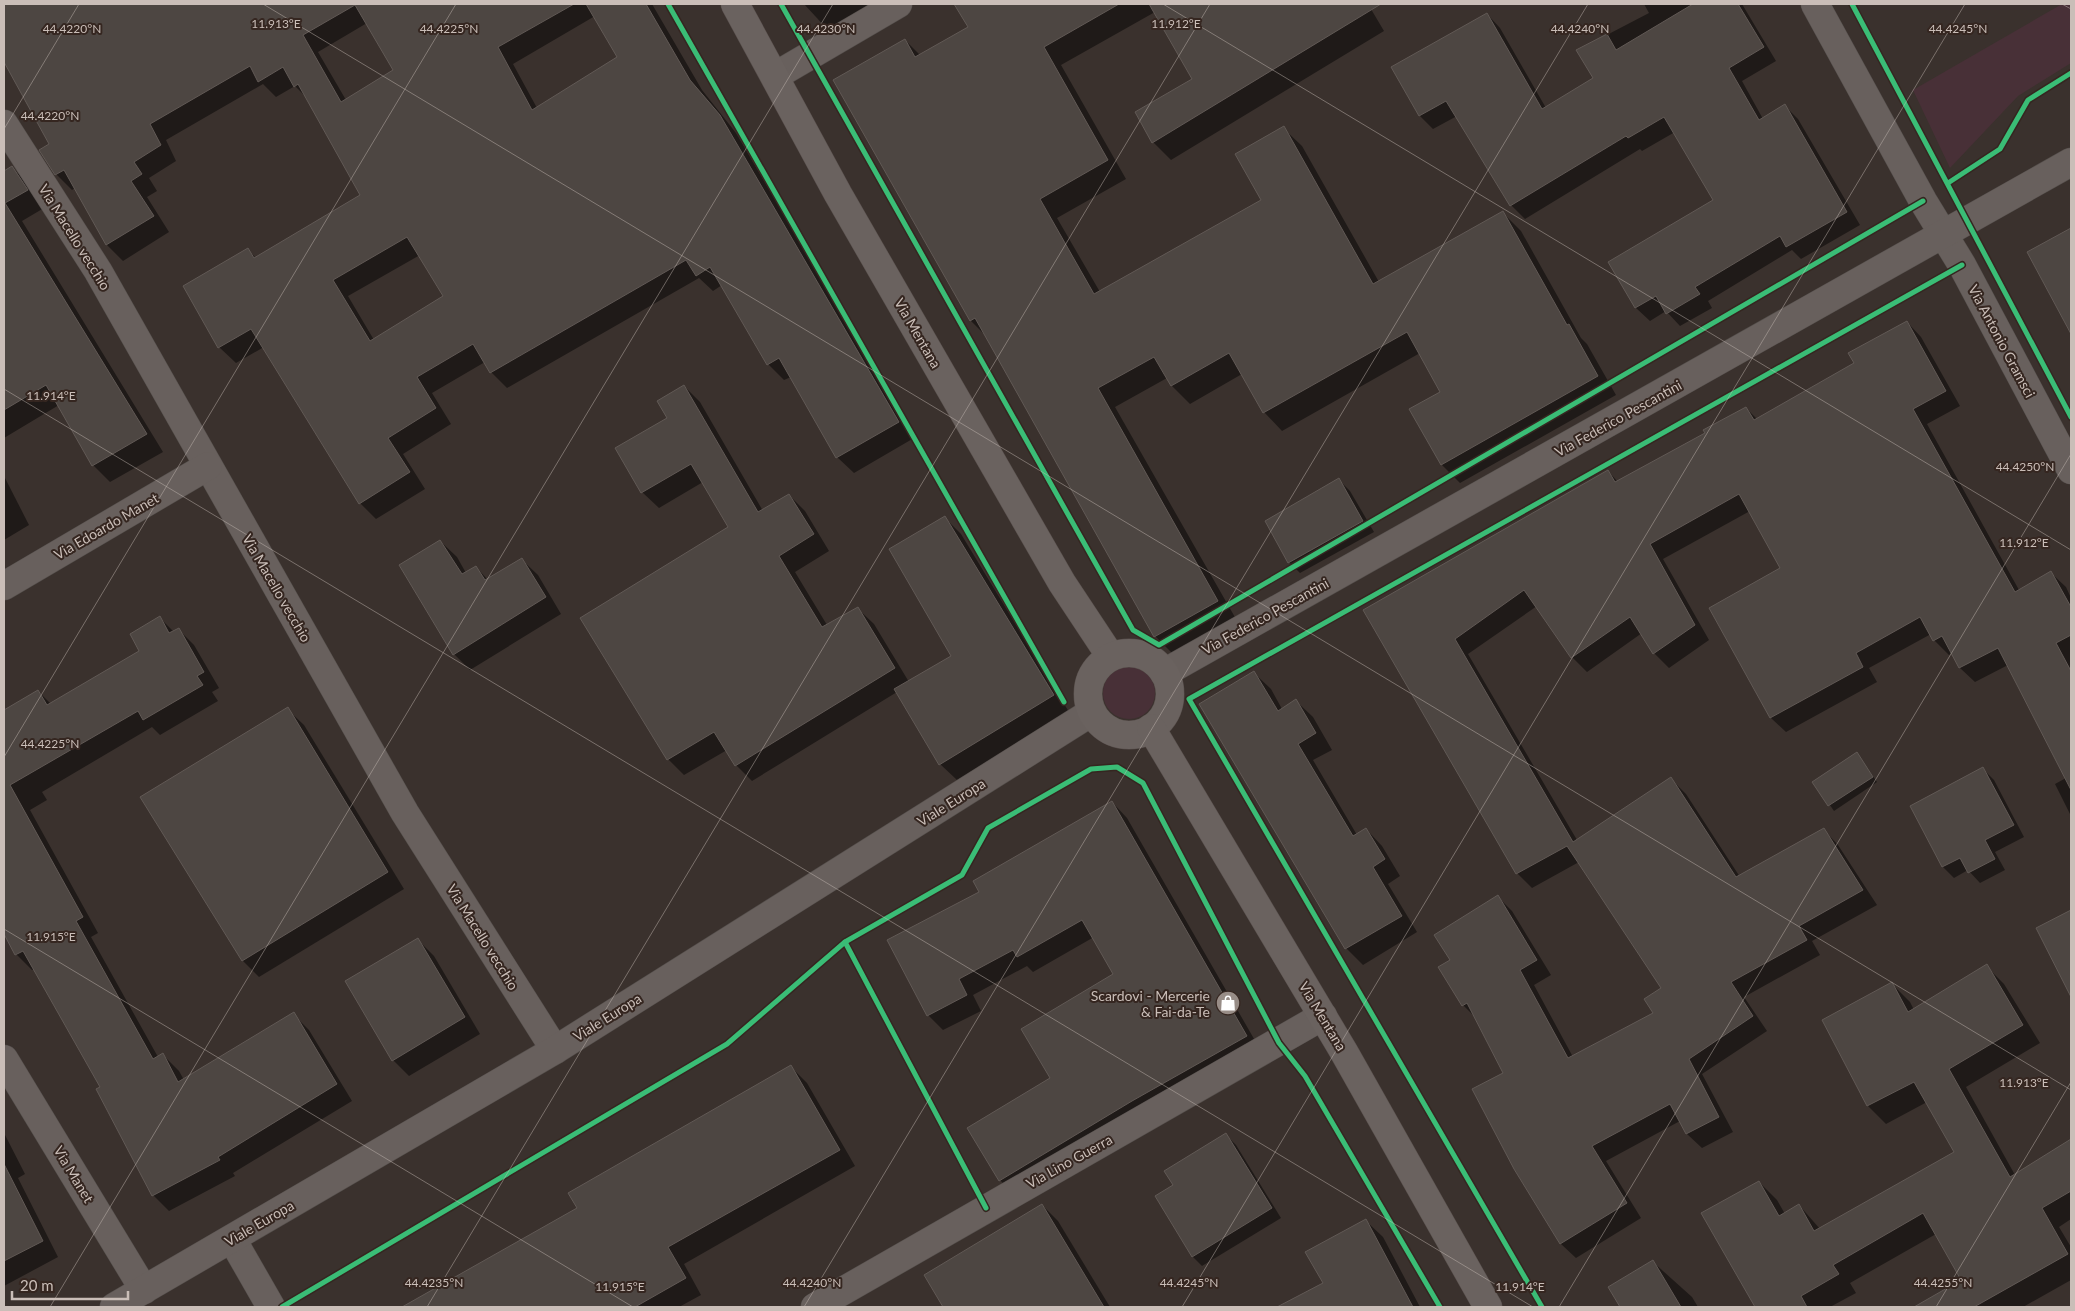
<svg xmlns="http://www.w3.org/2000/svg" width="2075" height="1311" viewBox="0 0 2075 1311" font-family="Lato,sans-serif">
  <style>
    .green { fill: #483037 }
    .shadow { fill: #0007; fill-rule: evenodd }
    .building { fill: #4d4642; stroke: #615955; fill-rule: evenodd }
    .lines { fill: none; stroke-linecap: round; stroke-linejoin: round }
    .minor-casing { stroke: #544e4b; stroke-width: 29 }
    .major-casing { stroke: #574e4b; stroke-width: 29 }
    .minor { stroke: #68605d; stroke-width: 28 }
    .major { stroke: #6a625f; stroke-width: 28 }
    .cycleway-casing { stroke: #352620; stroke-width: 8 }
    .cycleway { stroke: #3abd76; stroke-width: 5 }
    .ticks { fill: none; stroke: #cabeb8; stroke-width: 1; stroke-opacity: 0.45 }
    .labels { text-anchor: middle; dominant-baseline: central; stroke-width: 4; stroke-linejoin: round; paint-order: stroke }
    .street-label { font-size: 14px; fill: #cabeb8; stroke: #352620 }
    .poi-label { font-size: 14px; fill: #cabeb8; stroke: #352620; text-anchor: end }
    .ticks-label { font-size: 12px; text-anchor: middle; fill: #cabeb8; stroke: #352620; stroke-width: 4; stroke-linejoin: round; paint-order: stroke }
  </style>
  <rect width="100%" height="100%" fill="#3a312d"/>
  <g class="green">
    <polygon points="2062,4 2071,4 2071,63 2018,96 1950,168 1913,90"/>
    <circle cx="1129" cy="693" r="26"/>
  </g>
  <g class="shadow">
    <path d="M4,4H652L702,90L736,133L914,438L854,473L837,457L791,377L784,380L768,364L722,285L713,291L699,278L507,388L491,372L485,362L432,393L451,424L403,454L425,489L376,519L360,503L264,347L236,363L219,347L248,250L256,258L361,196L308,99L295,86L276,97L263,84L166,140L176,161L149,178L157,191L147,197L169,232L123,261L107,245L75,188L72,190L56,174L51,144L4,59ZM595,16L619,57L537,108L513,64ZM367,23L395,71L346,100L318,52ZM420,255L445,296L374,340L348,296Z"/>
    <polygon points="804,4 875,4 828,30"/>
    <polygon points="961,4 1368,4 1384,31 1171,160 1153,142 1194,80 1155,12 1061,65 1126,179 1057,218 1100,292 1263,200 1283,128 1302,146 1379,282 1503,213 1521,231 1581,338 1587,344 1616,395 1460,483 1442,465 1411,409 1442,392 1420,353 1282,431 1264,412 1242,374 1190,404 1172,386 1167,378 1115,407 1236,619 1173,654 1155,636 987,337 971,321 834,80 905,40 920,55 970,28 957,6"/>
    <polygon points="1644,4 1742,4 1776,61 1742,81 1763,119 1785,106 1798,119 1860,225 1801,259 1792,250 1708,301 1712,308 1680,326 1666,311 1650,321 1636,308 1610,262 1715,200 1675,132 1642,151 1640,149 1525,219 1511,205 1457,116 1433,129 1420,116 1392,67 1487,14 1500,28 1546,108 1595,78 1578,50 1649,13"/>
    <polygon points="12,167 29,185 44,208 22,221 163,452 110,482 93,465 59,405 4,438 4,172"/>
    <polygon points="2071,229 2071,327 2066,321 2028,253"/>
    <polygon points="1907,322 1921,337 1960,406 1927,424 2019,590 2051,573 2066,587 2071,598 2071,816 2055,784 2066,778 2008,665 1975,682 1960,668 1952,653 1949,655 1934,640 1931,634 1869,668 1877,682 1786,732 1771,718 1710,609 1781,568 1750,511 1663,559 1709,640 1669,668 1654,653 1642,633 1587,672 1572,657 1537,606 1468,654 1577,840 1671,779 1686,794 1740,877 1824,830 1838,845 1877,905 1812,941 1820,955 1744,997 1767,1031 1702,1074 1733,1132 1702,1148 1687,1134 1680,1121 1606,1161 1641,1218 1576,1258 1561,1244 1515,1169 1505,1073 1476,1018 1463,1005 1498,897 1512,911 1551,975 1534,985 1573,1057 1655,1013 1663,988 1579,862 1532,888 1517,873 1364,611 1608,471 1618,482 1706,433 1746,408 1757,419 1856,364"/>
    <polygon points="684,386 700,402 763,511 789,495 805,511 829,551 795,572 827,625 857,608 874,624 909,682 953,656 945,518 961,534 1069,712 957,780 940,764 897,692 752,781 736,765 727,750 684,775 668,759 729,528 703,482 659,508 642,492 668,419"/>
    <polygon points="4,476 29,525 4,540"/>
    <polygon points="1339,480 1350,491 1374,532 1300,573 1289,562 1267,521"/>
    <polygon points="440,541 457,557 466,573 476,567 488,580 521,559 538,575 561,614 470,670 454,654"/>
    <polygon points="160,618 174,632 178,629 194,645 219,688 212,692 218,701 160,735 152,727 42,792 47,800 30,810 98,933 91,937 158,1057 163,1055 179,1071 184,1080 293,1014 309,1030 352,1101 233,1173 235,1176 169,1211 153,1195 101,1088 34,969 32,970 16,954 4,932 4,861 12,856 4,842 4,712 38,691 51,704 141,651"/>
    <polygon points="1254,673 1271,689 1282,709 1296,701 1313,717 1332,750 1313,760 1357,835 1366,829 1382,846 1400,876 1388,884 1417,932 1363,965 1346,948 1201,704"/>
    <polygon points="287,709 304,725 404,889 259,977 243,961 142,797"/>
    <polygon points="1857,754 1877,782 1834,811 1814,782"/>
    <polygon points="1983,769 1994,780 2024,837 1995,852 2005,870 1980,883 1968,870 1954,878 1943,867 1911,807"/>
    <polygon points="1112,802 1127,818 1261,1051 1015,1196 1000,1180 969,1129 1051,1079 1115,974 1094,937 1033,972 1027,966 973,995 981,1011 943,1030 928,1015 981,892"/>
    <polygon points="2066,914 2071,919 2071,994 2038,929"/>
    <polygon points="417,939 434,956 480,1034 409,1076 393,1060"/>
    <polygon points="1986,966 2004,984 2040,1043 1966,1087 2015,1175 2071,1141 2071,1219 2059,1227 2071,1247 2071,1280 2023,1307 1916,1307 1963,1281 1936,1234 1850,1283 1856,1293 1830,1307 1759,1307 1753,1301 1759,1182 1777,1200 1785,1214 1799,1205 1820,1229 1956,1152 1927,1102 1886,1124 1868,1106 1824,1020 1892,984 1910,1002 1914,1010"/>
    <polygon points="791,1067 807,1083 855,1166 684,1264 701,1295 679,1307 405,1307 578,1208"/>
    <polygon points="4,1133 25,1174 18,1178 58,1257 4,1286"/>
    <polygon points="1226,1135 1236,1145 1281,1218 1202,1266 1192,1256 1175,1186"/>
    <polygon points="1042,1205 1058,1221 1110,1307 945,1307 925,1275"/>
    <polygon points="1366,1221 1383,1237 1420,1307 1280,1307 1324,1284"/>
    <polygon points="1653,1262 1692,1297 1698,1307 1622,1307 1610,1287"/>
  </g>
  <g class="building">
    <path d="M4,4H574L498,47L532,110L617,57L586,4H646L690,80L720,115L899,422L836,458L779,358L767,365L710,267L696,276L686,260L490,373L473,344L417,377L436,408L388,438L410,472L359,504L251,329L218,348L183,286L248,248L254,258L360,195L298,84L294,87L283,67L258,82L250,66L150,124L161,145L134,162L142,174L131,181L154,216L106,245L64,170L55,175L39,150L49,144L4,62ZM355,5L393,70L341,102L303,35ZM407,237L443,296L370,341L333,280Z"/>
    <polygon points="954,4 1119,4 1044,47 1108,160 1040,199 1094,294 1261,200 1235,154 1284,126 1373,284 1503,211 1567,325 1569,324 1598,376 1441,465 1409,409 1440,392 1407,332 1263,413 1229,353 1171,386 1154,357 1098,388 1218,601 1154,637 975,318 970,321 833,80 905,39 915,57 968,27"/>
    <polygon points="1149,4 1381,4 1152,143 1135,112 1192,79"/>
    <polygon points="1693,4 1738,4 1764,47 1729,68 1759,120 1785,104 1847,212 1786,247 1780,236 1695,287 1700,294 1666,314 1656,296 1635,308 1608,262 1713,200 1664,117 1628,138 1626,136 1510,206 1446,101 1419,116 1391,67 1487,13 1542,109 1593,78 1576,50 1607,34 1616,50"/>
    <polygon points="12,166 28,190 5,203 147,434 92,466 46,385 4,410 4,171"/>
    <polygon points="2071,228 2071,334 2027,252"/>
    <polygon points="1907,321 1946,391 1913,409 2015,592 2051,571 2071,607 2071,635 2056,643 2071,671 2071,790 1998,648 1959,668 1942,636 1933,641 1920,617 1856,653 1863,667 1770,718 1709,608 1780,568 1739,494 1650,544 1695,625 1653,654 1630,617 1571,658 1524,590 1455,639 1573,842 1671,777 1736,877 1824,828 1863,890 1799,926 1807,940 1731,982 1753,1016 1689,1059 1719,1117 1686,1134 1670,1104 1592,1146 1627,1203 1560,1244 1514,1169 1472,1089 1503,1073 1467,1003 1462,1006 1438,967 1450,960 1434,935 1498,895 1537,960 1520,970 1568,1058 1653,1013 1644,999 1661,988 1567,846 1516,874 1363,610 1608,470 1615,482 1705,433 1703,430 1746,407 1754,420 1854,363 1848,353"/>
    <polygon points="684,385 758,512 789,494 814,534 779,556 822,627 858,607 895,668 735,766 714,732 667,760 580,618 728,527 691,464 641,493 615,448 667,418 657,401"/>
    <polygon points="1339,478 1363,521 1288,563 1265,521"/>
    <polygon points="945,516 1054,695 939,765 894,689 951,656 889,549"/>
    <polygon points="440,540 462,574 476,566 485,580 522,558 546,597 453,655 399,565"/>
    <polygon points="160,616 169,633 179,628 204,672 197,676 203,685 143,720 138,711 10,785 83,917 76,921 153,1059 163,1053 178,1082 294,1012 337,1084 218,1157 220,1160 152,1196 96,1089 100,1087 23,951 15,955 4,934 4,710 38,690 47,705 139,651 130,634"/>
    <polygon points="1254,671 1278,711 1296,699 1316,733 1298,744 1353,836 1366,828 1385,859 1373,867 1402,916 1345,949 1199,704"/>
    <polygon points="288,707 388,872 242,961 140,797"/>
    <polygon points="1857,752 1873,777 1828,806 1812,782"/>
    <polygon points="1983,767 2014,825 1985,840 1995,859 1968,873 1960,858 1942,867 1910,806"/>
    <polygon points="1112,801 1247,1036 1132,1101 999,1181 967,1128 1050,1078 1021,1029 1113,974 1082,920 1017,957 1013,950 959,979 967,995 927,1016 887,940 979,892 973,881"/>
    <polygon points="2071,910 2071,997 2036,928"/>
    <polygon points="418,938 465,1017 392,1061 345,981"/>
    <polygon points="1987,964 2023,1025 1949,1069 2010,1177 2071,1139 2071,1191 2042,1208 2068,1254 1974,1307 1914,1307 1961,1280 1923,1213 1833,1265 1839,1274 1801,1296 1807,1307 1755,1307 1701,1213 1759,1181 1779,1216 1799,1204 1814,1231 1954,1152 1914,1082 1867,1106 1822,1020 1892,982 1908,1012"/>
    <polygon points="791,1065 840,1150 668,1247 686,1278 635,1307 402,1307 577,1208 568,1193"/>
    <polygon points="1226,1133 1272,1208 1192,1257 1155,1196 1173,1185 1164,1171"/>
    <polygon points="4,1164 43,1241 4,1261"/>
    <polygon points="1042,1204 1104,1307 943,1307 924,1275"/>
    <polygon points="1366,1219 1413,1307 1277,1307 1323,1283 1305,1252"/>
    <polygon points="1653,1260 1681,1307 1620,1307 1608,1287"/>
  </g>
  <g class="lines">
    <g class="minor-casing">
      <g id="minor">
        <polyline points="1815,4 1923,201 1962,265 2071,470"/>
        <polyline points="775,76 898,4"/>
        <polyline points="4,124 98,271 405,813 555,1050"/>
        <polyline points="4,586 208,466"/>
        <polyline points="1164,673 2071,162"/>
        <polyline points="4,1059 144,1290"/>
        <polyline points="232,1239 271,1307"/>
        <polyline points="114,1307 555,1050 1092,712"/>
        <polyline points="815,1307 1323,1016"/>
      </g>
    </g>
    <g class="major-casing">
      <g id="major">
        <polyline points="735,4 838,194 1062,583 1111,657"/>
        <circle cx="1129" cy="694" r="41"/>
        <polyline points="1151,728 1344,1052 1488,1307"/>
      </g>
    </g>
    <use href="#minor" class="minor"/>
    <use href="#major" class="major"/>
    <g class="cycleway-casing">
      <g id="cycleway">
        <polyline points="668,4 1064,702"/>
        <polyline points="781,4 1133,630 1159,645 1923,201"/>
        <polyline points="1852,4 2071,417"/>
        <polyline points="1948,183 2000,149 2028,100 2071,73"/>
        <polyline points="845,942 986,1208"/>
        <polyline points="282,1307 727,1044 845,942 962,875 988,828 1091,769 1117,767 1143,783 1279,1043 1305,1076 1440,1307"/>
        <polyline points="1542,1307 1189,699 1962,265"/>
      </g>
    </g>
    <use href="#cycleway" class="cycleway"/>
  </g>
  <path class="ticks" d="M263,4L2071,1090M1163,4L2071,550M2062,4L2071,9M4,129L79,4M4,389L1533,1307M4,757L456,4M4,929L633,1307M50,1307L833,4M427,1307L1210,4M804,1307L1588,4M1182,1307L1965,4M1559,1307L2071,454M1936,1307L2071,1082"/>
  <defs>
    <g id="shop-disc" transform="scale(1.25)"><circle r="9.5" fill="#988d87" stroke="#352620"/><path d="M-5-2.5h2.3a2.7 3.5 0 0 1 5.4 0H5L5.5 6h-11ZM-1.5-2.5h3a1.5 2.3 0 0 0-3 0Z" fill="#fff"/></g>
  </defs>
  <g fill-rule="evenodd">
    <use href="#shop-disc" x="1228" y="1003"/>
  </g>
  <g class="labels">
    <g class="street-label">
      <text transform="translate(75 237) rotate(58)">Via Macello vecchio</text>
      <text transform="translate(918 333) rotate(60)">Via Mentana</text>
      <text transform="translate(2002 341) rotate(62)">Via Antonio Gramsci</text>
      <text transform="translate(1618 418) rotate(-29)">Via Federico Pescantini</text>
      <text transform="translate(106 526) rotate(-30)">Via Edoardo Manet</text>
      <text transform="translate(277 588) rotate(60)">Via Macello vecchio</text>
      <text transform="translate(1265 616) rotate(-29)">Via Federico Pescantini</text>
      <text transform="translate(951 802) rotate(-32)">Viale Europa</text>
      <text transform="translate(483 937) rotate(58)">Via Macello vecchio</text>
      <text transform="translate(1323 1016) rotate(59)">Via Mentana</text>
      <text transform="translate(607 1017) rotate(-32)">Viale Europa</text>
      <text transform="translate(1069 1161) rotate(-29)">Via Lino Guerra</text>
      <text transform="translate(74 1174) rotate(59)">Via Manet</text>
      <text transform="translate(259 1223) rotate(-30)">Viale Europa</text>
    </g>
    <g class="poi-label">
      <text x="1210" y="995">Scardovi - Mercerie<tspan x="1210" dy="16">&amp; Fai-da-Te</tspan></text>
    </g>
  </g>
  <g class="ticks-label">
    <text x="276" y="28">11.913°E</text>
    <text x="1176" y="28">11.912°E</text>
    <text x="826" y="33">44.4230°N</text>
    <text x="1580" y="33">44.4240°N</text>
    <text x="1958" y="33">44.4245°N</text>
    <text x="72" y="33">44.4220°N</text>
    <text x="449" y="33">44.4225°N</text>
    <text x="50" y="120">44.4220°N</text>
    <text x="51" y="400">11.914°E</text>
    <text x="2025" y="471">44.4250°N</text>
    <text x="2024" y="547">11.912°E</text>
    <text x="50" y="748">44.4225°N</text>
    <text x="51" y="941">11.915°E</text>
    <text x="2024" y="1087">11.913°E</text>
    <text x="434" y="1287">44.4235°N</text>
    <text x="812" y="1287">44.4240°N</text>
    <text x="1189" y="1287">44.4245°N</text>
    <text x="1943" y="1287">44.4255°N</text>
    <text x="620" y="1291">11.915°E</text>
    <text x="1520" y="1291">11.914°E</text>
  </g>
  <rect width="2075" height="1311" fill="none" stroke="#cabeb8" stroke-width="10"/>
  <path d="M12 1291v8h116v-8" fill="none" stroke="#cabeb8" stroke-width="2.5"/>
  <text x="20" y="1291" font-size="15" fill="#cabeb8" stroke="#352620" stroke-width="4" paint-order="stroke">20 m</text>
</svg>
